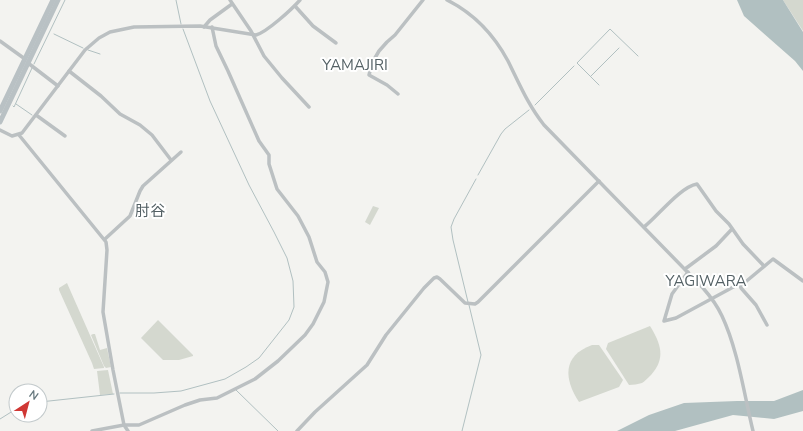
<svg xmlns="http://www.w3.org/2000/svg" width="803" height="431" viewBox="0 0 803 431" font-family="'Nunito Sans','Noto Sans JP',sans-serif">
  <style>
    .green { fill: #d4d8cf }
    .water { fill: #b1c0c1 }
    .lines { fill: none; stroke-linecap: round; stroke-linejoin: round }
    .stream { stroke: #b1c0c1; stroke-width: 1 }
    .minor { stroke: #bbc0c2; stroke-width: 3.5 }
    .highway { stroke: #b9c1c4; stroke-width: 5 }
    .labels { text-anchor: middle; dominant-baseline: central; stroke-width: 4; stroke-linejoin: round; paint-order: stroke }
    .quarter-label { font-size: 15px; fill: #536064; stroke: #fff }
  </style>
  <rect width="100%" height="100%" fill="#f3f3f0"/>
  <g class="green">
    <polygon points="783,0 803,0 803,31"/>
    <polygon points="373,206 379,208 370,225 365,222"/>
    <polygon points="67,283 104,367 104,368 94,369 92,363 59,290 59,288"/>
    <polygon points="158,320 193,355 193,356 179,360 163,360 141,338"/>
    <path d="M650,326C661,344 666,358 651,375C649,377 645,381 642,383C638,384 633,385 629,385L606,349L608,343Z"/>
    <polygon points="93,334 95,334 100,350 107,348 111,367 106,368 104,366 91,335"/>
    <path d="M592,345H599L623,380L619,387L579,402C564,379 562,356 592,345Z"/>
    <polygon points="108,370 113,394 100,395 97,371"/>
  </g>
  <g class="water">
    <polygon points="737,0 783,0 803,32 803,71 795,61 744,16"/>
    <polygon points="803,390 803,411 774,419 733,415 675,431 617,431 649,415 684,403 737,401 774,401"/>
  </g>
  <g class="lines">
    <g class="stream">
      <polyline points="176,0 181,24"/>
      <polyline points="54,34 83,48"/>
      <polyline points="88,50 100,54"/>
      <polyline points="34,64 65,0"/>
      <polyline points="591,76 619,48"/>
      <polyline points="599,85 577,63 610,29 638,56"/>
      <polyline points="16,104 32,115"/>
      <polyline points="535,105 574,66"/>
      <polyline points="13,106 14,107 32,68"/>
      <polyline points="478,175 501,134 505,129 529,110"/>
      <polyline points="468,302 453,240 451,227 454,219 476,179"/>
      <polyline points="236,390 278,431"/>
      <polyline points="120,393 154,393 181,391 225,379 246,367 259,358 289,320 294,307 293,281 287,258 274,232 249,185 210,101 183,29"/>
      <polyline points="40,402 114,394"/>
      <polyline points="0,419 16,409"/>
      <polyline points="462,431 481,355 469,305"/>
    </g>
    <g class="minor">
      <polyline points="230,0 251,31 264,56 282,78 309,107"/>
      <path d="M447,0C473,13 494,35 508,61C519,83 528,105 544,125L703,288C710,296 717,305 722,316C738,350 744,394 753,431"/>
      <polyline points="295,6 313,26 336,43"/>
      <polyline points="204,27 210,20 232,4"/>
      <polyline points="0,41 25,59"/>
      <polyline points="28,63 58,86"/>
      <polyline points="69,71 101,96 120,114 140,125 152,135 171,160"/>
      <polyline points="398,94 387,85 369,75 372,63 379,51 387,42 395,35 423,0"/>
      <polyline points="36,115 65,136"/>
      <path d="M0,130L12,136L22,133L85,50L99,38L110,32L134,27L200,26L256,35C267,32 292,9 300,0"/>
      <polyline points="19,135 106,242 107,250 103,312 113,370 124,425 128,431"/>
      <path d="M644,227C658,216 680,187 697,184L716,211L729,224L743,244L764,266"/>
      <polyline points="105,239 130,216 140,191 143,186 181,152"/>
      <polyline points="685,269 716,246 732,229"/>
      <polyline points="688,272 672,294 664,321 676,318 737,285 743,284 773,259 803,281"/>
      <polyline points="740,285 741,288 756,305 767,325"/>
      <polyline points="92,431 124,425 139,425 185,405 200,400 217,398 255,379 278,361 305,335 313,324 324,302 328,282 325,272 317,262 309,237 298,216 277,189 269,164 269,155 259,141 228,71 216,46 212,27"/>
      <polyline points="297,431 315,412 367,365 386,335 424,288 434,278 437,277 440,279 465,303 475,304 478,302 599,181"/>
    </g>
    <g class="highway">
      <polyline points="0,111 53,0"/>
      <polyline points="0,122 58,0"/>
    </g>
  </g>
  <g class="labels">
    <g class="quarter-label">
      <text x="355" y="65">YAMAJIRI</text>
      <text x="150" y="211">肘谷</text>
      <text x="706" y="281">YAGIWARA</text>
    </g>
  </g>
  <g transform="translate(28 403) rotate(36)"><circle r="19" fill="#ffffff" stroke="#c2c9cb"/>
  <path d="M0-3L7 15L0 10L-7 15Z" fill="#d03734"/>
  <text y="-6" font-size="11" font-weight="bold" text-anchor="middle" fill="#66787e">N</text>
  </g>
</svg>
